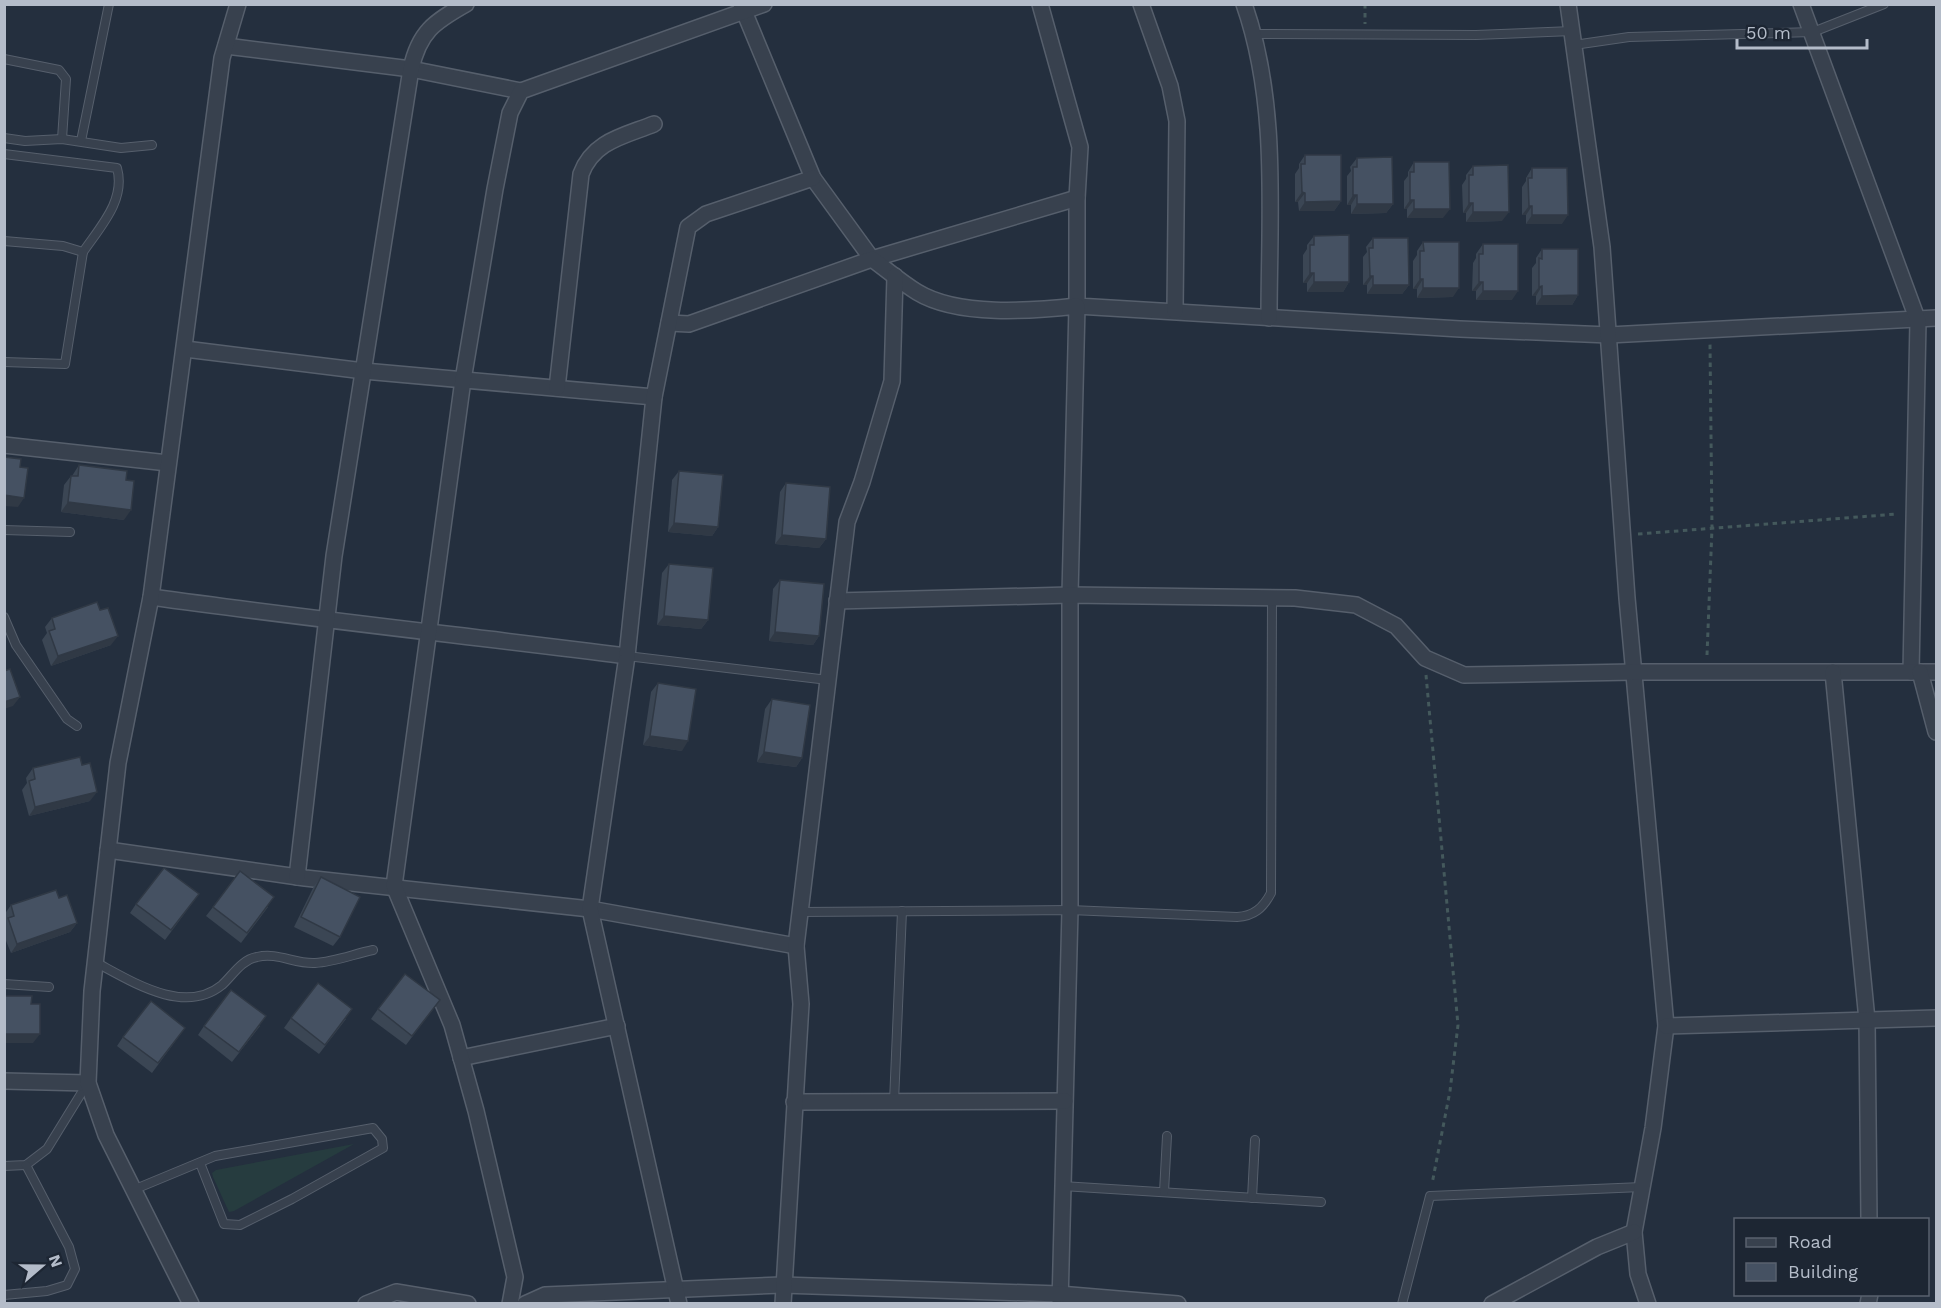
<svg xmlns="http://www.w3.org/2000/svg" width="1941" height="1308" viewBox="0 0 1941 1308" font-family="'Work Sans',sans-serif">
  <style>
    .green { fill: #263c3f }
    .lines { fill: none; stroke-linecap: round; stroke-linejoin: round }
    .lane-casing { stroke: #565f6c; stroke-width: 10 }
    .street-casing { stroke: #565f6c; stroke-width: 18 }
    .path { stroke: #44595c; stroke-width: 3; stroke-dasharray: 4.5 4.5; stroke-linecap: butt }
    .lane { stroke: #38414e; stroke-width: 8 }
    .street { stroke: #38414e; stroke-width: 15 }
    .wall { fill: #3b4654 }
    .shaded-wall { fill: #303945 }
    .building { fill: #455162; stroke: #303945; stroke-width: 1.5 }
  </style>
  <rect width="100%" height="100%" fill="#242f3e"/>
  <polygon class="green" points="354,1144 234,1211 229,1212 213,1177 212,1173 216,1170"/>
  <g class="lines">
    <g class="lane-casing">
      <g id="lane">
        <polyline points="1255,34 1476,35 1572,31"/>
        <polyline points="1574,45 1629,37 1813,32 1884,4"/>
        <polyline points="4,59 59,70 66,79 62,139"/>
        <polyline points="4,138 25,141 62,139 121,148 152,145"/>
        <polyline points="81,141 109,4"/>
        <path d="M4,154L117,168C126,200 100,227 83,252L63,246L4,241"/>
        <polyline points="4,362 65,364 83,252"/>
        <polyline points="4,530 70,532"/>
        <polyline points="4,617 16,645 67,719 77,726"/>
        <polyline points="627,656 828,680"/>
        <path d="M800,912L1070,910L1237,917C1254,916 1263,908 1271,893L1272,597"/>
        <path d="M95,962C131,981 184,1016 222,985C233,975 241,960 257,957C278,952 294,964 315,963C334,962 354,954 373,950"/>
        <polyline points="4,984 49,987"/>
        <polyline points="894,1102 902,911"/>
        <polyline points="4,1166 26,1165 47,1149 87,1084"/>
        <polyline points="1062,1186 1321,1202"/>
        <polyline points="133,1190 215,1156 373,1128 382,1139 383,1148 292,1199 240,1225 224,1224 200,1163"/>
        <polyline points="1164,1192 1167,1136"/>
        <polyline points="1252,1198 1255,1140"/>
        <polyline points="4,1295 47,1291 67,1285 75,1269 69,1247 26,1165"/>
        <polyline points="1402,1304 1430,1196 1642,1187"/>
      </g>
    </g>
    <g class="street-casing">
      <g id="street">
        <polyline points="741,4 813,178 872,259 1077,198"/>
        <polyline points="1040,4 1080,147 1077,198 1077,306 1460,329 1609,335 1936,318"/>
        <polyline points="1141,4 1170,86 1177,121 1175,311"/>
        <path d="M1244,4C1279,104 1269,214 1269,318"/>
        <polyline points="1568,4 1602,247 1627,598 1666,1026 1653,1128 1634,1232 1638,1274 1648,1304"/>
        <polyline points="1801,4 1918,321 1911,672"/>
        <polyline points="226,46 411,69 521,91"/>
        <path d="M669,323L689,324L872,259C887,270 902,283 917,292C958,317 1031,311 1077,306L1070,595V910L1060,1304"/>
        <polyline points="185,349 364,371 654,397"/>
        <path d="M557,388L581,174C593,141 624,136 654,124"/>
        <polyline points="4,445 168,463"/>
        <path d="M151,597C310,619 468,636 627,656"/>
        <polyline points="837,601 1070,595 1295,598 1356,605 1396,626 1425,658 1464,675 1634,672 1936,672"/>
        <polyline points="1833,672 1867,1020 1869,1220"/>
        <polyline points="1920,672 1936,732"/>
        <polyline points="108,850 305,878 590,909 796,946"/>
        <path d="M297,877L334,556L411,69C419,32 434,22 466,4"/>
        <polyline points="1666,1026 1936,1018"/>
        <polyline points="461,1058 617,1026"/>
        <polyline points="4,1081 88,1083"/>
        <polyline points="794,1102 1065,1101"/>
        <polyline points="191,1304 106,1135 88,1083 92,991 118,763 151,597 222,58 238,4"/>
        <polyline points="366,1304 396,1292 468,1304"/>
        <polyline points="510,1304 515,1277 476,1111 452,1025 394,886 463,380 495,189 510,113 521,91 764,4"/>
        <polyline points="525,1304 545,1295 782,1285 1059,1294 1178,1304"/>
        <polyline points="679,1304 590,909 627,656 654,397 688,227 706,214 813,178"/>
        <polyline points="783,1304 801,1004 796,946 847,522 862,482 892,381 895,276"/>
        <polyline points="1492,1304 1597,1247 1634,1232"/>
        <polyline points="1868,1304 1870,1294"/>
      </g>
    </g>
    <g class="path">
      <polyline points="1365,4 1365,24"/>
      <polyline points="1638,534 1897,514"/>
      <polyline points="1707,655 1712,528 1710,344"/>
      <polyline points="1426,675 1458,1025 1450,1091 1432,1184"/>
    </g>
    <use href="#lane" class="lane"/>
    <use href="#street" class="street"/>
  </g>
  <g class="wall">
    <polygon points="1305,155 1341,201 1334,211 1299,211 1298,202 1295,202 1295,174 1299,168 1299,164"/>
    <polygon points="1357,158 1393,204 1386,213 1351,214 1351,205 1347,205 1347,176 1351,171 1350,167"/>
    <polygon points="1414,162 1443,218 1407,218 1407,209 1404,209 1404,181 1408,176 1408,172"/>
    <polygon points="1473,166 1502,221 1466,222 1466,213 1463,213 1462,185 1466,179 1466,175"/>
    <polygon points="1532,168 1562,224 1526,224 1526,215 1522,215 1522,187 1526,181 1526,178"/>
    <polygon points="1314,236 1349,282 1343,292 1307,292 1307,283 1303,283 1303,255 1307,249 1307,245"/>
    <polygon points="1373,238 1409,285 1402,294 1367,294 1367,285 1363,285 1363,257 1367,252 1366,247"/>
    <polygon points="1423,242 1453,297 1417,298 1417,289 1413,289 1413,261 1417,255 1417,251"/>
    <polygon points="1483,244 1512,300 1476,300 1476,291 1472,291 1473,263 1476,258 1476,254"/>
    <polygon points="1542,249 1578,295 1572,305 1536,305 1536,296 1532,296 1532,268 1536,263 1536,258"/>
    <polygon points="79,465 126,480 124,520 61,512 64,485 71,476 72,476"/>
    <polygon points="679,471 718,527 712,536 668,532 672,480"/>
    <polygon points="786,483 826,539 819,548 775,544 780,492"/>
    <polygon points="669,564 708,620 701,629 657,625 662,573"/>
    <polygon points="780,580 819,636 813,645 769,641 773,589"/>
    <polygon points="100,610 111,645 51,666 42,640 47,633 45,627 52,618"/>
    <polygon points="658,683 682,751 643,745 651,692"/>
    <polygon points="772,699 802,758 796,767 757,762 765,709"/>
    <polygon points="82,765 90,801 29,816 22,790 27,783 26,778 33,768"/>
    <polygon points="321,877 340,937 333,946 294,927 314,886"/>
    <polygon points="199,894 165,940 130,913 136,904"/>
    <polygon points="59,898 77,923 70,932 11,953 4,936 4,924 6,921 4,915 11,905"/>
    <polygon points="213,907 268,907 241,943 206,916"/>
    <polygon points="440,1000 406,1045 371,1019 378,1009"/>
    <polygon points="291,1018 346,1019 319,1054 284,1028"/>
    <polygon points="204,1026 260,1026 232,1062 198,1035"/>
    <polygon points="185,1028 152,1073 117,1046 123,1037"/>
  </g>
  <g class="shaded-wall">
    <polygon points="1302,192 1305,193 1298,202 1295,202"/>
    <polygon points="1353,195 1357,195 1351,205 1347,205"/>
    <polygon points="1410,200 1414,200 1407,209 1404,209"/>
    <polygon points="1341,201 1334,211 1299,211 1305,202"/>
    <polygon points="1469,203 1473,203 1466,213 1463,213"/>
    <polygon points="1357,204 1393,204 1386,213 1351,214"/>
    <polygon points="1529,206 1532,206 1526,215 1522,215"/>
    <polygon points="1414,209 1450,209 1443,218 1407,218"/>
    <polygon points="1473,212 1509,212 1502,221 1466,222"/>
    <polygon points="1532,215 1568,215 1562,224 1526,224"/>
    <polygon points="1310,273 1314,273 1307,283 1303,283"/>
    <polygon points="1370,276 1373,276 1367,285 1363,285"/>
    <polygon points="1420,279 1423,279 1417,289 1413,289"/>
    <polygon points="1314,282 1349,282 1343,292 1307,292"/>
    <polygon points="1479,282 1483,282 1476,291 1472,291"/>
    <polygon points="1373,285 1409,285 1402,294 1367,294"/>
    <polygon points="1542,286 1536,296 1532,296 1539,287"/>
    <polygon points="1423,288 1459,288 1453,297 1417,298"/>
    <polygon points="1483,291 1518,291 1512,300 1476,300"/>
    <polygon points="1578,295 1572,305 1536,305 1542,296"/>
    <polygon points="4,495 24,498 18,507 4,506"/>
    <polygon points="68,502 131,510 124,520 61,512"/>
    <polygon points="674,523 718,527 712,536 668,532"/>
    <polygon points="782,535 826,539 819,548 775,544"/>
    <polygon points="664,616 708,620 701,629 657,625"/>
    <polygon points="775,632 819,636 813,645 769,641"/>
    <polygon points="118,636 111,645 51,666 58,656"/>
    <polygon points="20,697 13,706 4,709 4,702"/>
    <polygon points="650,736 688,741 682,751 643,745"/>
    <polygon points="764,752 802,758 796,767 757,762"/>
    <polygon points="97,792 90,801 29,816 35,807"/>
    <polygon points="77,923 70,932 11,953 17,944"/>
    <polygon points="4,1034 40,1034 33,1043 4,1043"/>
  </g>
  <g class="building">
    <polygon points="1305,155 1341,155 1341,201 1305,202 1305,193 1302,192 1301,164 1305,164"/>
    <polygon points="1392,157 1393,204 1357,204 1357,195 1353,195 1353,167 1357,167 1357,158"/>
    <polygon points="1414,162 1449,162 1450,209 1414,209 1414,200 1410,200 1410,172 1414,172"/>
    <polygon points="1508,165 1509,212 1473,212 1473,203 1469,203 1469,175 1473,175 1473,166"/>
    <polygon points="1532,168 1567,168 1568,215 1532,215 1532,206 1529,206 1528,178 1532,178"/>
    <polygon points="1349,235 1349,282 1314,282 1314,273 1310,273 1310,245 1314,245 1314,236"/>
    <polygon points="1373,238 1408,238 1409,285 1373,285 1373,276 1370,276 1369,248 1373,248"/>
    <polygon points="1423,242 1459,242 1459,288 1423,288 1423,279 1420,279 1420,251 1424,251"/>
    <polygon points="1483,244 1518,244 1518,291 1483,291 1483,282 1479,282 1479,254 1483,254"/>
    <polygon points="1542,249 1578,249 1578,295 1542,296 1542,286 1539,287 1539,258 1542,259"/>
    <polygon points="4,457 21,459 20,467 28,468 24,498 4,495"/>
    <polygon points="79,465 127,471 126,480 134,481 131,510 68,502 71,476 78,476"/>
    <polygon points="679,471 723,475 718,527 674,523"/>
    <polygon points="786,483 830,487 826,539 782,535"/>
    <polygon points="669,564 713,568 708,620 664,616"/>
    <polygon points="780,580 824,584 819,636 775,632"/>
    <polygon points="97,602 100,610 108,608 118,636 58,656 49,631 55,629 52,618"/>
    <polygon points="10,669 20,697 4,702 4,671"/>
    <polygon points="658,683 696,689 688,741 650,736"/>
    <polygon points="772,699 810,705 802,758 764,752"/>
    <polygon points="80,757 82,765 90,763 97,792 35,807 29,781 35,779 33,768"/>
    <polygon points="164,868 199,894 171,930 136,904"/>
    <polygon points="240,871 274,897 247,933 213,907"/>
    <polygon points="321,877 360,897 340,937 301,917"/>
    <polygon points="56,890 59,898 67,895 77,923 17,944 8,918 14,916 11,905"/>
    <polygon points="405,974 440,1000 412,1036 378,1009"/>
    <polygon points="318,983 352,1009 325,1045 291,1018"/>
    <polygon points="231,990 266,1016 239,1052 204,1026"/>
    <polygon points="4,996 32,996 31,1004 40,1004 40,1034 4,1034"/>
    <polygon points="151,1001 185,1028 158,1063 123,1037"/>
  </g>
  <rect width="1941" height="1308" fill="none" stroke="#b4bcc9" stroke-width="12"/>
  <rect x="1734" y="1218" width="195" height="78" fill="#1d2633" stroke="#59626f" stroke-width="1.5"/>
  <rect x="1746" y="1238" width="30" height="9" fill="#38414e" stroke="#59626f" stroke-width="1.5"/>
  <text x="1788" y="1248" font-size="18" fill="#b4bcc9">Road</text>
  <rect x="1746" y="1263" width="30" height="18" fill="#455162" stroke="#59626f" stroke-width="1.5"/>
  <text x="1788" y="1278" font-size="18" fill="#b4bcc9">Building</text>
  <g transform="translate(42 1266) rotate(70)" stroke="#1d2633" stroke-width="4.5" paint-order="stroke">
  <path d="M0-4.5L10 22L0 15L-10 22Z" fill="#b4bcc9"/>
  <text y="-9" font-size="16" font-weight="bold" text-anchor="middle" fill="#b4bcc9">N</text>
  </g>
  <path d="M1737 39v9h130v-9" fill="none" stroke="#b4bcc9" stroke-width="3"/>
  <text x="1746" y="39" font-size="18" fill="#b4bcc9" stroke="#1d2633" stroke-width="4.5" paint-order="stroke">50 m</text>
</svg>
